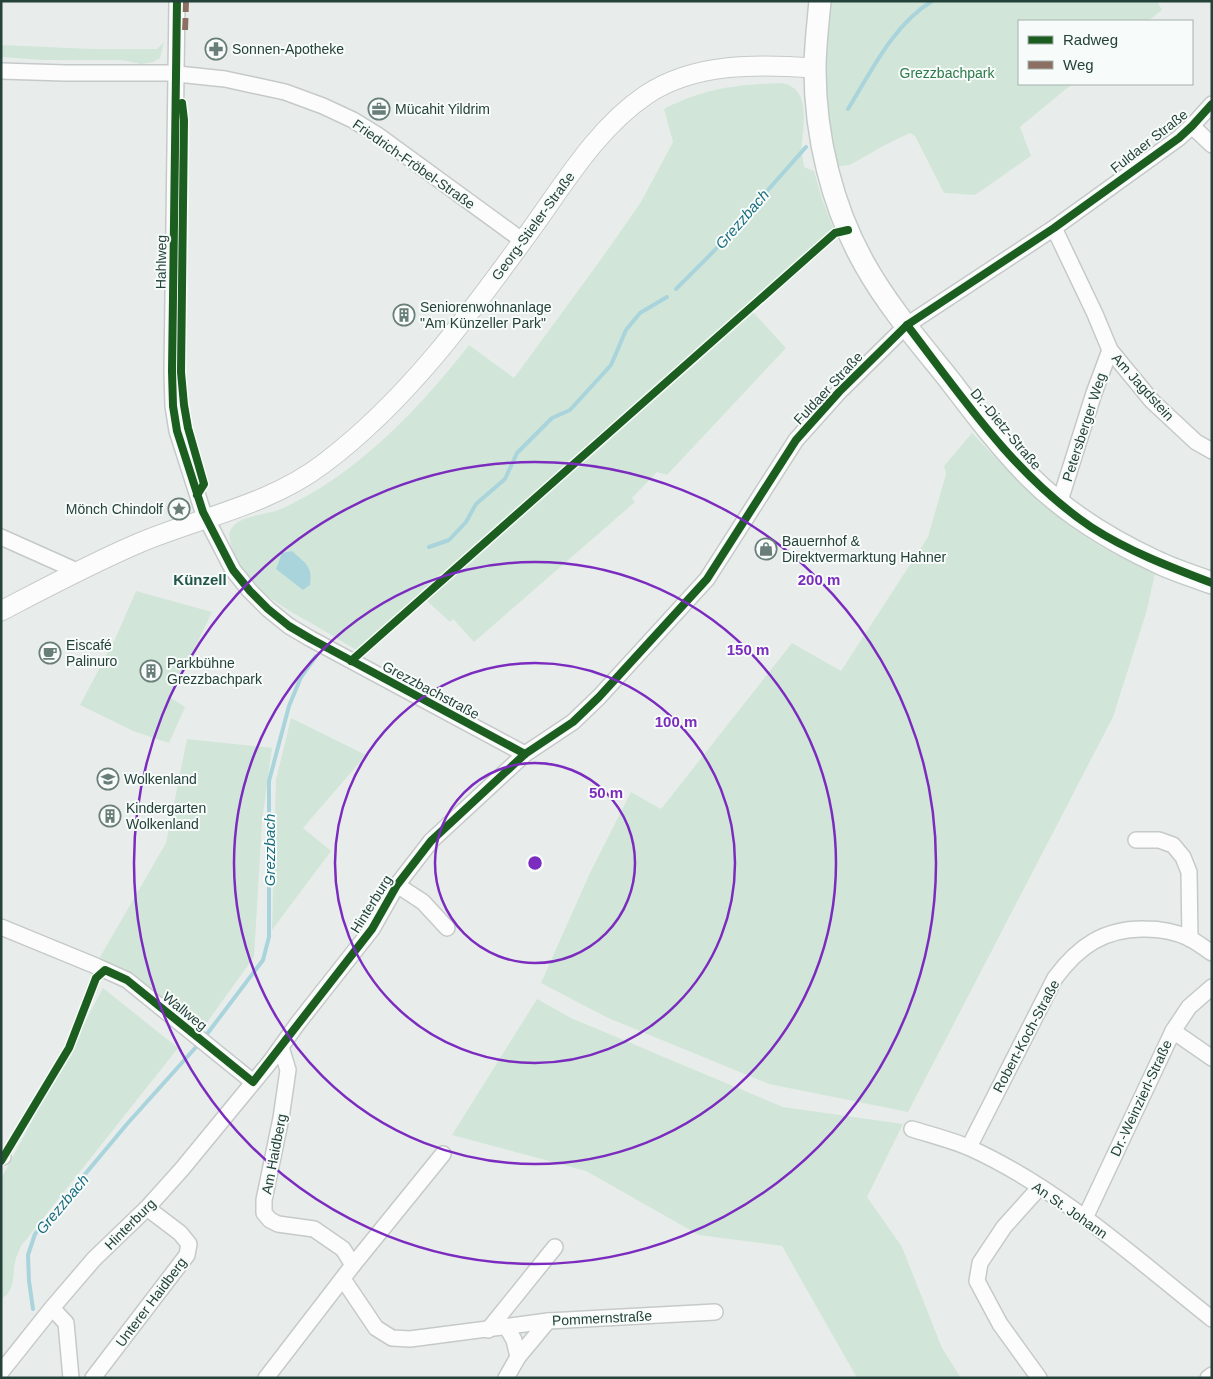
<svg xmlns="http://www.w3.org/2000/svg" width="1213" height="1379" viewBox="0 0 1213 1379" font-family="Arial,sans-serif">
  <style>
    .green { fill: #d1e6d8 }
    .water { fill: #a9d4db }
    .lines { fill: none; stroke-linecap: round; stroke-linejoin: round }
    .stream { stroke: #a9d4db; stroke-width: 4 }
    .minor-casing { stroke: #c5cac8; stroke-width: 18 }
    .tertiary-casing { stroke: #c5cac8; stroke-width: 21 }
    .secondary-casing { stroke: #c3cbc8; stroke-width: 24 }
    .minor { stroke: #fcfcfc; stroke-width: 15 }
    .tertiary { stroke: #fcfcfc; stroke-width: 19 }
    .secondary { stroke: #fcfcfc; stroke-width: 21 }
    .quiet { stroke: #8d6e63; stroke-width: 6; stroke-dasharray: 12 6; stroke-linecap: butt }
    .cycleway-casing { stroke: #f7fbf9; stroke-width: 11 }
    .cycleway { stroke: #1b5e20; stroke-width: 8 }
    .ring { fill: none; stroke: #7b2cbf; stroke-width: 2.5 }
    .labels { text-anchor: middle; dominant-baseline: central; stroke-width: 4; stroke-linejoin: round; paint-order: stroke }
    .poi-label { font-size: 14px; fill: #24423a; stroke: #f7fbf9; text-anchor: start }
    .park-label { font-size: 14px; fill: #2d7a4b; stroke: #f7fbf9 }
    .street-label { font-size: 14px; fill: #24423a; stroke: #f7fbf9 }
    .water-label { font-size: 15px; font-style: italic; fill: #1c6f80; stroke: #f7fbf9 }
    .neighbourhood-label { font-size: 15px; font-weight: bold; fill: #1f5548; stroke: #f7fbf9 }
    .centre { fill: #7b2cbf; stroke: #f7fbf9; stroke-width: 2.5 }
    .ring-label { font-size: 15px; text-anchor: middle; font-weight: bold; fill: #7b2cbf; stroke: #f7fbf9; stroke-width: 4; stroke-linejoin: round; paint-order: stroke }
  </style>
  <rect width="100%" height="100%" fill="#e8edeb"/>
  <g class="green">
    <polygon points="820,1 1157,1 1162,10 1148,21 1019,21 1019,84 1072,84 1020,127 1031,156 975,195 944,193 915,136 910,133 883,146 850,165 829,167"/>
    <polygon points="164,42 160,58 153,62 141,64 122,60 43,60 1,57 1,45 92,49 157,49"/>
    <path d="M781,83C810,87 804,121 802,143C801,151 803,159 804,167L814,171L822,199L837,238L800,268L751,310L786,348L667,475L657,472L632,498L635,502L474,642L453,619L450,622L425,599L363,654C347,645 332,635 316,626C278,604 235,584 229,534C234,515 262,516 278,510C284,508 290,505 295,502C362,469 424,403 469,345L514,378L602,258L641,202L673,142L664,109C705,88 736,85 781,83Z"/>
    <path d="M972,433C1008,471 1045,512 1090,540C1110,553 1133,563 1155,573L1147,610L1113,717L908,1112L769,1084L606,1017L541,983L589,875L631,792L661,809L792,643L841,671L928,537L946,474L944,466Z"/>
    <polygon points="136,591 212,612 171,698 185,707 169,743 133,731 80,705 116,637"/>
    <polygon points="291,718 366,755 303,828 331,851 272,930 276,780"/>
    <polygon points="187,739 272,748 262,822 254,957 203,1028 100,957 166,843"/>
    <path d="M103,988L178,1048L21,1246C19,1251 16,1256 15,1262C12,1275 16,1291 1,1299V1179Z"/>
    <polygon points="537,999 571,1018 783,1107 903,1124 867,1197 902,1247 942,1348 961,1378 857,1378 782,1246 699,1235 586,1171 452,1135"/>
  </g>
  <path class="water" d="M292,551C305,563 313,566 310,585L303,590L276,569L282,553Z"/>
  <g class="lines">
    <g class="stream">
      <path d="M848,109C871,72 893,25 932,1"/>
      <polyline points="676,289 714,251 806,147"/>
      <polyline points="429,547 449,540 466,522 476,504 505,479 517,453 552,418 570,410 611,365 626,330 640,313 667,297"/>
      <polyline points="207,1034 263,960 269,937 269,781 289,706 301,677 316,656"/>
      <polyline points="33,1309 29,1281 28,1255 35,1234 127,1124 197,1046"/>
    </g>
    <g class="minor-casing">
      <g id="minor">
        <polyline points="177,1 172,371 173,406 177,431 203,512 233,570 250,591 268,609 289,626 311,639 525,754"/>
        <polyline points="1,71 65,73 168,73 225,79 285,92 323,106 353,120 379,136 523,241"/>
        <polyline points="1192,126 1212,145"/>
        <polyline points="1054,228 1095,314 1110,350 1152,401 1196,442 1212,451"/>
        <polyline points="1059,504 1094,393 1110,350"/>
        <polyline points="1,537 77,571"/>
        <polyline points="1136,840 1159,840 1173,845 1183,857 1189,872 1190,939"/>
        <polyline points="397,885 423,902 447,928"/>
        <polyline points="1,927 96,966 127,980 253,1082"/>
        <polyline points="1173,1031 1212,1058"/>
        <polyline points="281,1047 288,1070 281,1118 264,1200 264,1213 270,1220 278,1224 314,1229 343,1249 353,1265"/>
        <path d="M912,1129C931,1135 952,1140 970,1148C1060,1189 1135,1258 1212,1319"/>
        <path d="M969,1147L1055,978C1078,947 1104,928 1145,929C1160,929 1176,932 1189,938C1197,942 1204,948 1212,953"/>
        <polyline points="1,1156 3,1157"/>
        <polyline points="1085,1218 1173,1031 1189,1007 1212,987"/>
        <polyline points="343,1279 376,1328 392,1338 410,1339 548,1321 715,1312"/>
        <polyline points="52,1308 66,1323 71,1378"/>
        <polyline points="506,1326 514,1340 518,1357"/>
        <polyline points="488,1330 555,1247"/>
        <polyline points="1,1372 52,1308 94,1259 147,1208 182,1169 270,1062 298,1023 372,929 397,885 431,841 525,754 573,722 599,697 707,579 796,440 839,392 907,325 1054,228 1179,138 1192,126 1212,104"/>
        <polyline points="93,1378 187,1255 189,1244 180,1233 147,1208"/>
        <polyline points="266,1378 353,1265 443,1154"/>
        <polyline points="506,1378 518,1357 548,1321"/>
        <polyline points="1039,1378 1000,1324 977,1281 980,1263 1004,1227 1039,1188"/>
        <polyline points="1208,1378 1212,1375"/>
      </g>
    </g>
    <g class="tertiary-casing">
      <path id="tertiary" d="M1,611C47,587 92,563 139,543C201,517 269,505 323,464C407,401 469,315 530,231C564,184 597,128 646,95C695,62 759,64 815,68"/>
    </g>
    <g class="secondary-casing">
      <path id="secondary" d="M820,1C818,24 815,47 815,69C815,136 832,207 865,265C888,306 919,342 948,378C974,412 1000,447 1030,477C1066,513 1110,540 1155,561C1173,570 1193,576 1212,583"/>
    </g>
    <use href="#minor" class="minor"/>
    <use href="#tertiary" class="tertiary"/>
    <use href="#secondary" class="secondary"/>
    <polyline class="quiet" points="185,30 186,1"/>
    <g class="cycleway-casing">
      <g id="cycleway">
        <polyline points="177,1 172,371 173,406 177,431 203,512 233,570 250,591 268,609 289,626 311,639 525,754"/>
        <polyline points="182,103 184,120 181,372 184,405 188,428 204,484 197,495"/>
        <path d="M907,325C962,397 1014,475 1091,527C1128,551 1170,567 1212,583"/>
        <polyline points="351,661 835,233 848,230"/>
        <polyline points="1,1161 69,1048 96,978 105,970 127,980 253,1082 372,929 397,885 431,841 525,754 573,722 599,697 707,579 796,440 839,392 907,325 1054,228 1179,138 1192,126 1212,104"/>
      </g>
    </g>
    <use href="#cycleway" class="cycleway"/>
  </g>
  <g class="ring">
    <circle cx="535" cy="863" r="100"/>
    <circle cx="535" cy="863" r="200"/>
    <circle cx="535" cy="863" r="301"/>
    <circle cx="535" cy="863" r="401"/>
  </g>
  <defs>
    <g id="pharmacy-ring" transform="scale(1.125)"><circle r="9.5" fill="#f7fbf9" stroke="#697e78" stroke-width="1.5"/><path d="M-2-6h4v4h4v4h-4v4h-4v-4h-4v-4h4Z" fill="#697e78"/></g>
    <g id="office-ring" transform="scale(1.125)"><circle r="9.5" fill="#f7fbf9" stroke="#697e78" stroke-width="1.5"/><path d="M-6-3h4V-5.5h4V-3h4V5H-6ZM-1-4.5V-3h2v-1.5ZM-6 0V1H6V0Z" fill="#697e78"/></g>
    <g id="building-ring" transform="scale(1.125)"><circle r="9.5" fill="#f7fbf9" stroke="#697e78" stroke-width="1.5"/><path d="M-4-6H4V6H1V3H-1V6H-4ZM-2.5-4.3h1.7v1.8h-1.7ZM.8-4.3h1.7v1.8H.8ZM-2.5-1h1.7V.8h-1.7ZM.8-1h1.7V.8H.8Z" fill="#697e78"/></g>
    <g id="sight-ring" transform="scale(1.125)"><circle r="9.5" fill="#f7fbf9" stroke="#697e78" stroke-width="1.5"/><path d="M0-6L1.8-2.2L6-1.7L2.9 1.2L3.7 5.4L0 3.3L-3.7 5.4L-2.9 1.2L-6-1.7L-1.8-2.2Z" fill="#697e78"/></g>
    <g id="shop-ring" transform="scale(1.125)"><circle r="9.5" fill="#f7fbf9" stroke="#697e78" stroke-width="1.5"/><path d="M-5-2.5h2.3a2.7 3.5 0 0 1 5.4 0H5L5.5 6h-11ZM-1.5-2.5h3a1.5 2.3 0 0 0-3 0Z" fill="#697e78"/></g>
    <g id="cafe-ring" transform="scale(1.125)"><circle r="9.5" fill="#f7fbf9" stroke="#697e78" stroke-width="1.5"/><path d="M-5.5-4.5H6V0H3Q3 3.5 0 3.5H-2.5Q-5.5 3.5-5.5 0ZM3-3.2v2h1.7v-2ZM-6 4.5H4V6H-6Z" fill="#697e78"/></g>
    <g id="school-ring" transform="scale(1.125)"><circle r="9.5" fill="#f7fbf9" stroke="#697e78" stroke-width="1.5"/><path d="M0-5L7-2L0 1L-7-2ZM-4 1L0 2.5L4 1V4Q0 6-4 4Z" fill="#697e78"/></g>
  </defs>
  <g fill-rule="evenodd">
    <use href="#pharmacy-ring" x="216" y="49"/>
    <use href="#office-ring" x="379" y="109"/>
    <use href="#building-ring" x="404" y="315"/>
    <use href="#sight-ring" x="179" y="509"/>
    <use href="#shop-ring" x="766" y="549"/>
    <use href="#cafe-ring" x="50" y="653"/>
    <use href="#building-ring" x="151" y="671"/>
    <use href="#school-ring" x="108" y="779"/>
    <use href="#building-ring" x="110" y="816"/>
  </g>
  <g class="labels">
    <g class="poi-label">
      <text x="232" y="49">Sonnen-Apotheke</text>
      <text x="395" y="109">Mücahit Yildrim</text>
      <text x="420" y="307">Seniorenwohnanlage<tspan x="420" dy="16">"Am Künzeller Park"</tspan></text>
      <text x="163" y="509" text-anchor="end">Mönch Chindolf</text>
      <text x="782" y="541">Bauernhof &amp;<tspan x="782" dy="16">Direktvermarktung Hahner</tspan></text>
      <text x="66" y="645">Eiscafé<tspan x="66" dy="16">Palinuro</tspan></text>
      <text x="167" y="663">Parkbühne<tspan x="167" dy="16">Grezzbachpark</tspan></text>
      <text x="124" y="779">Wolkenland</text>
      <text x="126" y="808">Kindergarten<tspan x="126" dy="16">Wolkenland</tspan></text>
    </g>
    <g class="park-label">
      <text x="947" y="73">Grezzbachpark</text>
    </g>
    <g class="street-label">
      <text transform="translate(1149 141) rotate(-38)">Fuldaer Straße</text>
      <text transform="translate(414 164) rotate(35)">Friedrich-Fröbel-Straße</text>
      <text transform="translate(533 226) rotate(-54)">Georg-Stieler-Straße</text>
      <text transform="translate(161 262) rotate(-89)">Hahlweg</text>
      <text transform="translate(1143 387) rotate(48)">Am Jagdstein</text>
      <text transform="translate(828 388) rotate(-47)">Fuldaer Straße</text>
      <text transform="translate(1084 427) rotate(-72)">Petersberger Weg</text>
      <text transform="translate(1006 429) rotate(50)">Dr.-Dietz-Straße</text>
      <text transform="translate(431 690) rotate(28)">Grezzbachstraße</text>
      <text transform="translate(371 904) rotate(-58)">Hinterburg</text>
      <text transform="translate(185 1011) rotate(39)">Wallweg</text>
      <text transform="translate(1026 1036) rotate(-62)">Robert-Koch-Straße</text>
      <text transform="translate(1141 1098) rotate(-65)">Dr.-Weinzierl-Straße</text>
      <text transform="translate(274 1154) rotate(-79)">Am Haidberg</text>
      <text transform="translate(1070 1210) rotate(35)">An St. Johann</text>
      <text transform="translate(130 1224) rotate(-45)">Hinterburg</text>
      <text transform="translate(151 1302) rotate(-53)">Unterer Haidberg</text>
      <text transform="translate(602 1318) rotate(-3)">Pommernstraße</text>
    </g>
    <g class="water-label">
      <text transform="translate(742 219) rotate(-49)">Grezzbach</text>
      <text transform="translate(269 850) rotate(-90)">Grezzbach</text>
      <text transform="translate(62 1204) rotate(-50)">Grezzbach</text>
    </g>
    <g class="neighbourhood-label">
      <text x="200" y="579">Künzell</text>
    </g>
  </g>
  <circle cx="535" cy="863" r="8" class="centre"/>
  <g class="ring-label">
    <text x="819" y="585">200 m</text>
    <text x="748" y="655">150 m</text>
    <text x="676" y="727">100 m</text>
    <text x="606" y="798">50 m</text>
  </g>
  <rect width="1213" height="1379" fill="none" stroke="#24423a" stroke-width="5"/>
  <rect x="1018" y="20" width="175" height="65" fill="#f7fbf9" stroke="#a3b1ad"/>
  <rect x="1028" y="36" width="25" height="8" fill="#1b5e20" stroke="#a3b1ad"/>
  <text x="1063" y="45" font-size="15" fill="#24423a">Radweg</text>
  <rect x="1028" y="61" width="25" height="8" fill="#8d6e63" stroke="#a3b1ad"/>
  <text x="1063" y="70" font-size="15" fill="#24423a">Weg</text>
</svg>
